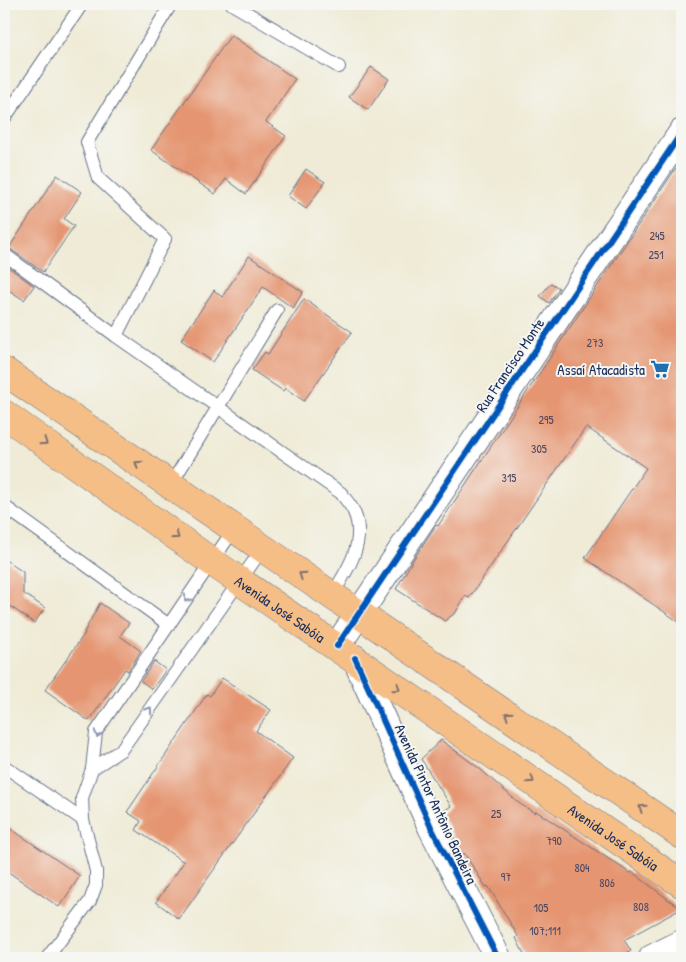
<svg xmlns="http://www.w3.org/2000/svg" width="686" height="962" viewBox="0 0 686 962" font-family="'Patrick Hand',sans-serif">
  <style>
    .building { fill: #e59571 }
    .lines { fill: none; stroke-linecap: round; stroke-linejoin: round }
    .lane-casing { stroke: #657188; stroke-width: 14 }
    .street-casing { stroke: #657188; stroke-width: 28 }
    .primary-casing { stroke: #657188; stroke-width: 29 }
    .lane { stroke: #fff; stroke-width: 12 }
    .street { stroke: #fff; stroke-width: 26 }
    .primary { stroke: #f6be87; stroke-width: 28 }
    .cycleway-casing { stroke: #f6f6f2; stroke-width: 9 }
    .cycleway { stroke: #0057b8; stroke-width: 6 }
    .oneway { stroke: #7e6f70 }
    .oneway2 { stroke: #8d97ae }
    .labels { text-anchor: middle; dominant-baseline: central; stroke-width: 4; stroke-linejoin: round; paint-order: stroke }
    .number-label { font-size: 12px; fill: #4e4863 }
    .street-label { font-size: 15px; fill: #1b2f5e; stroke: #f6f6f2 }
    .poi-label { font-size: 15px; fill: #1b2f5e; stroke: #f6f6f2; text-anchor: end }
  </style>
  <rect width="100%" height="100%" fill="#f6f6f2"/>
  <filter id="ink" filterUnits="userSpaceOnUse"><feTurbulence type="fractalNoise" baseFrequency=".02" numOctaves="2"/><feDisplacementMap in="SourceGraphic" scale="10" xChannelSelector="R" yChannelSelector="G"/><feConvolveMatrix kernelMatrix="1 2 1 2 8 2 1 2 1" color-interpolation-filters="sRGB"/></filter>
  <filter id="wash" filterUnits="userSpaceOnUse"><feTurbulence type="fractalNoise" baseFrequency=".0096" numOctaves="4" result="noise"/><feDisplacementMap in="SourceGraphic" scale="20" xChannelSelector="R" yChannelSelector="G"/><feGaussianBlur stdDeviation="1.12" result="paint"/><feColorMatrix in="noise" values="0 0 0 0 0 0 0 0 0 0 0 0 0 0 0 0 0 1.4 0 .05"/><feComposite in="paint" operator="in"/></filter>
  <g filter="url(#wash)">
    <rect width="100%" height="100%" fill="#efebd6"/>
    <g id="blocks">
      <g class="building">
        <polygon points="231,35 295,79 266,122 286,136 246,194 226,179 215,194 151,150"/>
        <polygon points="371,67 389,79 368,110 349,97"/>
        <polygon points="682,159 682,624 585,558 646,468 586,427 469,598 465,596 456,612 445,621 396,589 411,563 436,525 438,526"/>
        <polygon points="306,169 325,182 306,209 288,196"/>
        <polygon points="57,175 82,192 64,219 74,226 43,272 9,248"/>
        <polygon points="249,256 303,292 293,308 263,287 213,362 181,340 214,290 222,297"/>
        <polygon points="4,264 34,286 24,300 4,287"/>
        <polygon points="551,283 559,288 549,303 540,296"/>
        <polygon points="304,299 352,332 304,401 285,388 283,391 252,370 265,352 268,354"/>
        <polygon points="4,559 23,572 23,593 45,608 34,623 4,602"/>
        <polygon points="100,603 129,623 120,636 141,651 128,671 125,669 89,721 45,690 85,633 84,632"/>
        <polygon points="154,661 166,670 152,689 141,681"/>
        <polygon points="222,678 271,710 256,731 293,758 179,919 156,902 184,862 136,830 141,821 127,812 207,694 210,696"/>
        <polygon points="441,740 480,769 520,804 535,813 536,811 630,873 632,872 681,909 624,940 631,951 620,958 526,958 516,938 518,936 488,886 486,887 464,853 463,855 441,813 451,806 421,759"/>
        <polygon points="4,824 80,876 59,907 4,869"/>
      </g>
    </g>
  </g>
  <g filter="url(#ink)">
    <use href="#blocks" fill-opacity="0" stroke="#657188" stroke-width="1"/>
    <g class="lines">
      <g class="lane-casing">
        <g id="lane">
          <polyline points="232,4 339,67"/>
          <polyline points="4,119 82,4"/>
          <path d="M4,254L116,336L341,493C345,499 351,505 354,512C367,542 347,571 332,595"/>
          <polyline points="116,336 165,239 98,178 87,142 171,4"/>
          <polyline points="170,486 277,310"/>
          <polyline points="4,506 169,625"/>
          <polyline points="4,766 83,820"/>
          <polyline points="92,769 121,750 263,548"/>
          <polyline points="47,958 90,901 96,885 96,871 83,820 82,798 92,769 96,732 234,529"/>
        </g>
      </g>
      <g class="street-casing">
        <g id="street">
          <polyline points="337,646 682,132"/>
          <polyline points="355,658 431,827 498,958"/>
          <polyline points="652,958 682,943"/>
        </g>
      </g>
      <g class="primary-casing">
        <g id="primary">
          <polyline points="4,371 682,835"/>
          <path id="s1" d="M4,414L212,562L682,884"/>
        </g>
      </g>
      <use href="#lane" class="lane"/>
      <use href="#street" class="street"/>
      <use href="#primary" class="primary"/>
      <g class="cycleway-casing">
        <g id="cycleway">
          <polyline points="337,646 682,132"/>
          <polyline points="355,658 431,827 498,958"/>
        </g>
      </g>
      <use href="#cycleway" class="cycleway"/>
    </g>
    <defs><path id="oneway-chevron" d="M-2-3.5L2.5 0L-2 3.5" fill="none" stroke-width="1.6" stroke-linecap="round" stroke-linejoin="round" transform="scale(1.25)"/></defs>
    <g class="oneway">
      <use href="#oneway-chevron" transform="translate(44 442) rotate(35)"/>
      <use href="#oneway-chevron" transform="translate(138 464) rotate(-145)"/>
      <use href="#oneway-chevron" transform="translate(176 536) rotate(35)"/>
      <use href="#oneway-chevron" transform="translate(302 575) rotate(-146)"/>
      <use href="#oneway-chevron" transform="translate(397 688) rotate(35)"/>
      <use href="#oneway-chevron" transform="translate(508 715) rotate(-145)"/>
      <use href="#oneway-chevron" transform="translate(531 780) rotate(35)"/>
      <use href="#oneway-chevron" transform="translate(642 808) rotate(-145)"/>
    </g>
    <g class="oneway2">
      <use href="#oneway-chevron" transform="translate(187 599) rotate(125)"/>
      <use href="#oneway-chevron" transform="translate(149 710) rotate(-55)"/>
      <use href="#oneway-chevron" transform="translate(98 734) rotate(109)"/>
    </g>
  </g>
  <defs>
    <g id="supermarket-bare" transform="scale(1.5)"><path d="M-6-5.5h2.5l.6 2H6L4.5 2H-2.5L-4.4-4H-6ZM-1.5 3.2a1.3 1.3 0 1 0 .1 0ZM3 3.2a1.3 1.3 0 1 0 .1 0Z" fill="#1f6fb2" stroke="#f6f6f2" stroke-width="2.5" paint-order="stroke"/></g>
  </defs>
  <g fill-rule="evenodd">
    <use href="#supermarket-bare" x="660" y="369"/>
  </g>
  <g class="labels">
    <g class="number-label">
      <text x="657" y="235">245</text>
      <text x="656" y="254">251</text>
      <text x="595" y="342">273</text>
      <text x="546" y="419">295</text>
      <text x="539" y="448">305</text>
      <text x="509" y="477">315</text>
      <text x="496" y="813">25</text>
      <text x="554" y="840">790</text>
      <text x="582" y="867">804</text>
      <text x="506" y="876">97</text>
      <text x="607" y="882">806</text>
      <text x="641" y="906">808</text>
      <text x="541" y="907">105</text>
      <text x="545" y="930">107;111</text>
    </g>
    <g class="street-label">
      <text transform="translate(510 365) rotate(-56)">Rua Francisco Monte</text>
      <text stroke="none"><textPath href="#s1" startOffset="338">Avenida José Sabóia</textPath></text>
      <text transform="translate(436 804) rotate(65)">Avenida Pintor Antônio Bandeira</text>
      <text stroke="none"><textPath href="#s1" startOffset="742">Avenida José Sabóia</textPath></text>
    </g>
    <g class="poi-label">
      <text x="645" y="369">Assaí Atacadista</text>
    </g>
  </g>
  <rect width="686" height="962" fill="none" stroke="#f6f6f2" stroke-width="20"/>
</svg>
